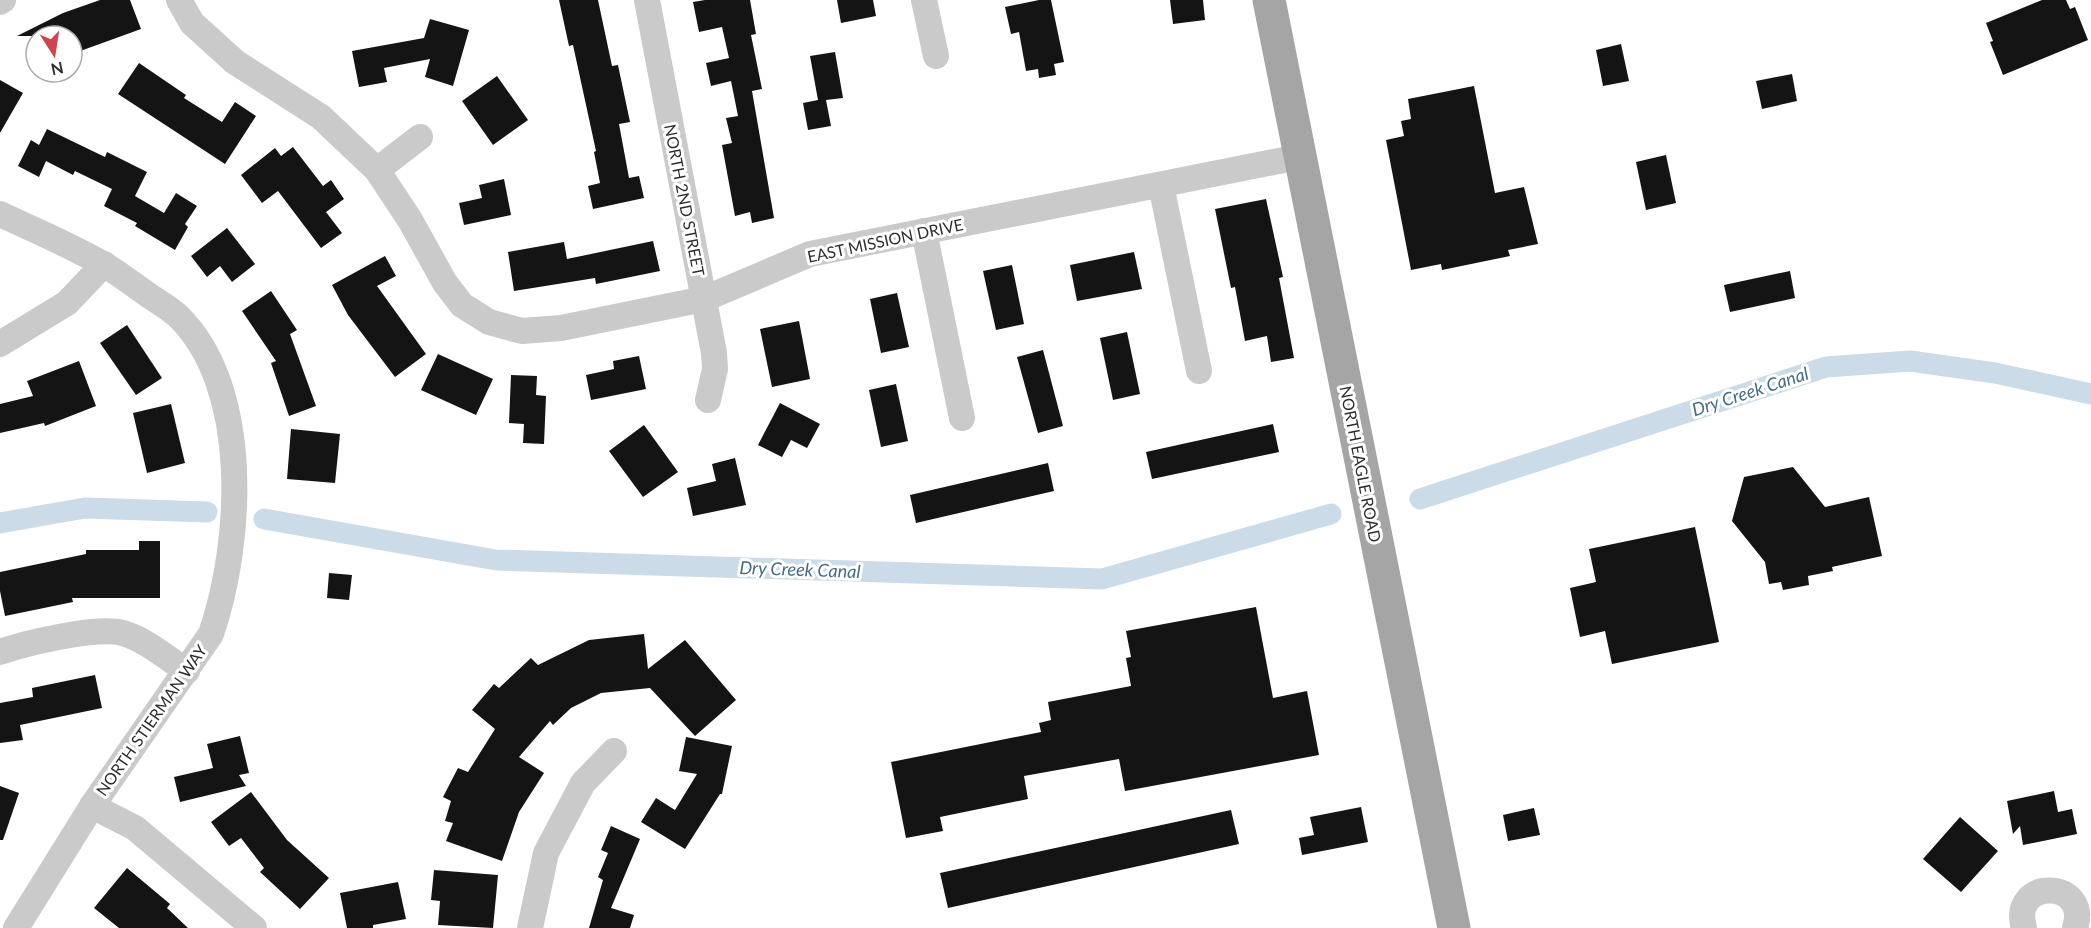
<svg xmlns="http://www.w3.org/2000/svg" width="2091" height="928" viewBox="0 0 2091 928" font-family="Lato,sans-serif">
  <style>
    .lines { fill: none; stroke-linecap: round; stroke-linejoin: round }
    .canal { stroke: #cbdbe7; stroke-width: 21 }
    .building { fill: #141414 }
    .minor { stroke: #cacaca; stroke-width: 26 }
    .major { stroke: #a5a5a5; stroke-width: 33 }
    .labels { text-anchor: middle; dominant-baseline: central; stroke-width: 6; stroke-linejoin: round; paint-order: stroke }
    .street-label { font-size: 16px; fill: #2d2d2d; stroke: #fff }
    .water-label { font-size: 18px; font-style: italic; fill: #456b85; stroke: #fff }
  </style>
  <rect width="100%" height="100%" fill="#fff"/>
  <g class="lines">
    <g class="canal">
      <polyline points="1420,499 1826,367 1910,361 1995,373 2091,394"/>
      <polyline points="264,519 496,560 1102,579 1331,514"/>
      <polyline points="0,523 85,508 207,512"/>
    </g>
  </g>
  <g class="building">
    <polygon points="100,0 130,0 141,29 72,54 72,36 17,36 63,13"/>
    <polygon points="559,0 598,0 612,66 618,65 630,122 619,124 629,178 639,176 644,198 593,209 588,186 600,183 594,152 596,151 573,45 569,46"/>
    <polygon points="705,0 750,0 756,34 751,35 762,89 752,91 774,218 752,223 750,212 735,216 722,145 732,143 726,118 738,116 731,81 711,86 706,63 729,58 722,27 699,32 693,2"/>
    <polygon points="837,0 873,0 876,16 841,23"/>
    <polygon points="1039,0 1051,0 1064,62 1054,64 1056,75 1039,78 1038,69 1026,71 1019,32 1011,34 1005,7"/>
    <polygon points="1170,0 1203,0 1205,20 1173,24"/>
    <polygon points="2042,0 2066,0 2070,9 2075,7 2088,40 2003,75 1990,42 1993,41 1986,23"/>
    <polygon points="430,19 469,30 453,86 425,77 430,59 384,68 387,82 359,87 352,51 424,38"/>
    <polygon points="1621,44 1629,81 1603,86 1596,50"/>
    <polygon points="835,52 843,98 826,100 831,126 808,130 803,103 818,100 810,56"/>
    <polygon points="139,63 186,95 184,98 222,122 235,102 256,116 225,164 118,94"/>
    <polygon points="1792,74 1797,101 1762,109 1756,81"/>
    <polygon points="497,76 528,120 493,145 462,101"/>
    <polygon points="0,80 23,93 0,133"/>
    <polygon points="1474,86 1495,193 1524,187 1538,244 1508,250 1510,256 1442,270 1441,264 1411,270 1386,140 1404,136 1401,121 1411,119 1408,99"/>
    <polygon points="47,129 105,157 107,152 147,172 135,196 164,213 176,193 197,206 185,224 188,227 175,250 135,226 137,223 104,206 112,189 75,171 73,175 46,161 39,177 18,166 31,140 39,145"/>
    <polygon points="293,147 323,186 331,180 344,199 326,212 342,233 321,248 278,191 262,203 241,175 275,148 281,156"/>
    <polygon points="1666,155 1676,203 1646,210 1636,162"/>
    <polygon points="504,179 511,215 464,225 459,203 482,198 479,185"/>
    <polygon points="1266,199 1283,277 1279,278 1294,358 1271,362 1267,336 1245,341 1235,287 1231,288 1215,209"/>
    <polygon points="227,228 255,264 232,282 220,266 207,277 191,256"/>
    <polygon points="653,241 660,271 596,284 595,278 514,291 508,252 564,242 567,259"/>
    <polygon points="1134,252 1142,289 1077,301 1070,265"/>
    <polygon points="385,256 396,276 377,286 426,354 395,377 348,315 332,285"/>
    <polygon points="1012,265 1024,324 996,330 983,271"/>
    <polygon points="1790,271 1795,298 1730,312 1724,285"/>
    <polygon points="271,291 297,330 290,334 316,406 289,416 271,363 276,361 242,311"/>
    <polygon points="897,293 909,347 881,353 870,299"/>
    <polygon points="799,321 810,379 772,387 760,329"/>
    <polygon points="127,325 162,378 136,395 100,343"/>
    <polygon points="1127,332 1140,394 1113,400 1100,338"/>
    <polygon points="1043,350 1063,426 1038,433 1017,357"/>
    <polygon points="438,354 493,379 476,415 421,390"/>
    <polygon points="639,356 646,389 591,400 586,375 614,369 613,361"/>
    <polygon points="79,361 96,406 45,426 44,423 0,433 0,404 33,396 27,381"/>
    <polygon points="511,375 537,376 536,395 546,396 544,444 523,443 524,424 509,423"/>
    <polygon points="896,384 908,441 881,447 869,390"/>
    <polygon points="780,403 820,424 807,448 791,440 782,457 758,445"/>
    <polygon points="171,404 185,463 147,473 133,413"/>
    <polygon points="1273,424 1279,452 1152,479 1146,452"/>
    <polygon points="644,425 678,472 643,497 609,451"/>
    <polygon points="291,429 340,434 335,483 287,479"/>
    <polygon points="735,458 746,505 693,516 687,488 716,481 712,464"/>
    <polygon points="1048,463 1054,491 916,523 910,495"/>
    <polygon points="1793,467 1825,507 1869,497 1882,556 1832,567 1833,571 1808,576 1809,585 1783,590 1781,582 1769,584 1765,562 1732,521 1744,477"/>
    <polygon points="1695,527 1719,642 1612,664 1605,631 1580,637 1570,588 1596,582 1589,549"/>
    <polygon points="139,541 160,541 160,598 72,598 73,602 5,616 0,591 0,572 86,554 86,550 139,550"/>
    <polygon points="329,573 352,575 349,600 327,598"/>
    <polygon points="1256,607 1273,698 1307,691 1319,755 1125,791 1119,759 1024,776 1028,799 940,817 943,831 906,838 891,762 1041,732 1039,723 1051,720 1048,702 1131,686 1126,658 1131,657 1126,631"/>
    <polygon points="644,634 648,669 685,640 736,700 695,736 650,688 601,693 571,708 553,725 550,721 519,757 544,773 519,812 502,861 446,841 453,823 445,821 451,801 443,797 458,768 468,772 495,729 472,710 494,684 499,688 531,658 538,665 589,640"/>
    <polygon points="95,675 102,708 20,725 23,740 0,743 0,703 33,697 32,688"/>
    <polygon points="240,736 249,773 239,775 246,786 180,802 174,777 213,768 207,744"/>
    <polygon points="686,737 732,746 722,794 720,794 685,849 641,822 656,798 675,810 697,774 679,771"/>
    <polygon points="0,786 19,793 3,840 0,840"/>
    <polygon points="2054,791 2058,812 2072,809 2077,834 2023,845 2020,826 2013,834 2007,801"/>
    <polygon points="251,792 287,840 329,878 300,909 260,872 264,868 241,838 229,846 211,822"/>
    <polygon points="1361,807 1368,842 1302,855 1299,838 1314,835 1310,817"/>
    <polygon points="1534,808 1540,835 1508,841 1503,815"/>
    <polygon points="1231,810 1239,844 948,908 940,873"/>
    <polygon points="1960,817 1998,851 1961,892 1923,859"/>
    <polygon points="611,826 640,839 611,908 634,915 630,928 589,928 603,880 598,877 608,853 601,850"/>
    <polygon points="127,868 170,904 167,908 188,928 119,928 94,908"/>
    <polygon points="434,870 498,875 493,928 438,925 440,901 431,900"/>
    <polygon points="398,882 406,919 373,925 373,928 347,928 340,893"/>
  </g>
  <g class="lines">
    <g class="minor">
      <polyline points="179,0 192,23 235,62 321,117 377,170 410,220 445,283 462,305 489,322 522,331 561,328 704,299 810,254 1299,157"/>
      <polyline points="647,0 714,353 715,369 708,400"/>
      <polyline points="924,0 936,56"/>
      <polyline points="0,2 3,0"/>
      <polyline points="377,170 420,137"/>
      <polyline points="1161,185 1199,371"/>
      <path d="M0,214C34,230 70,245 103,264C117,272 131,283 144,292C155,300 168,307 178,316C252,388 242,544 211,634L92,806L16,928"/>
      <polyline points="924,231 962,418"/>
      <polyline points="0,344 67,303 104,264"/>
      <path d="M0,652C26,643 97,626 123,633C146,640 167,658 187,671"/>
      <polyline points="92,806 135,828 254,928"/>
      <polyline points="530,928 546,853 583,783 614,751"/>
      <path d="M2024,928C2009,877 2091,879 2075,928"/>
    </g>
    <polyline class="major" points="1269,0 1454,928"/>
  </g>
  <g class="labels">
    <g class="street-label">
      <text transform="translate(685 200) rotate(79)">NORTH 2ND STREET</text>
      <text transform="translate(885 240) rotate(-12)">EAST MISSION DRIVE</text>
      <text transform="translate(1361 464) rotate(79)">NORTH EAGLE ROAD</text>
      <text transform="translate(151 720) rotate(-55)">NORTH STIERMAN WAY</text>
    </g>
    <g class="water-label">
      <text transform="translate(1750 391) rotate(-18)">Dry Creek Canal</text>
      <text transform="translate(800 569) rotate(2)">Dry Creek Canal</text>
    </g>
  </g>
  <g transform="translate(54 54) rotate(168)"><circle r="28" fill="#ffffff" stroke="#ababab" stroke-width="1.5"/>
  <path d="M0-4.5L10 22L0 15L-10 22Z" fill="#cf444d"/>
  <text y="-9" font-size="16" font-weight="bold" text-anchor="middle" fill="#2d2d2d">N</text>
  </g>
</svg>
